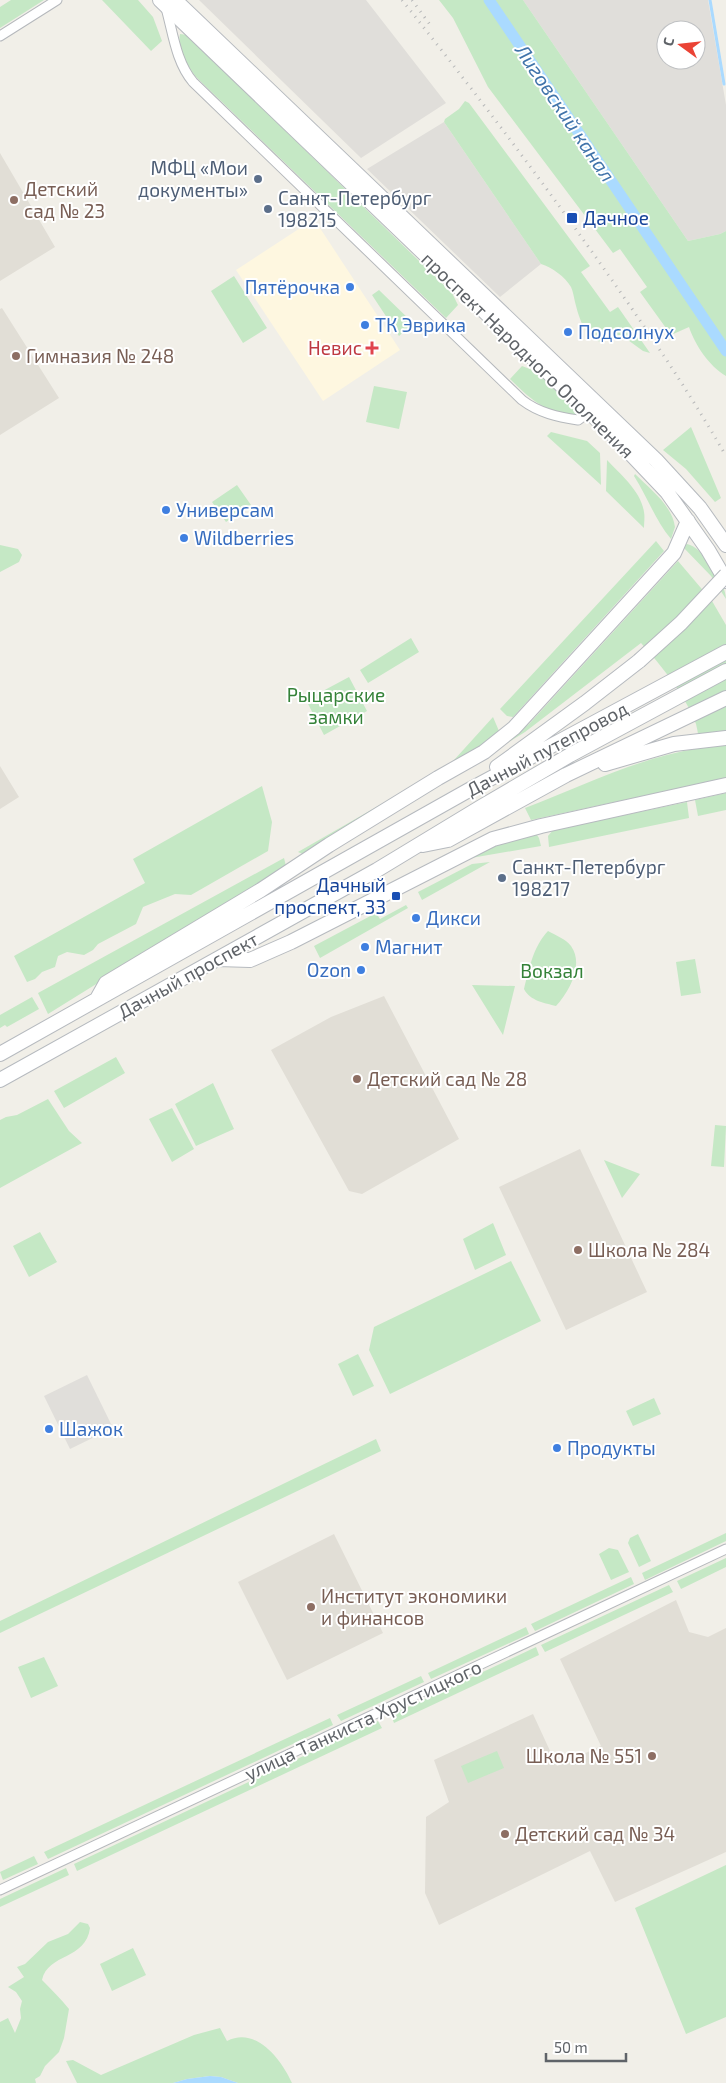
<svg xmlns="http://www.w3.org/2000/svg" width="726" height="2083" font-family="'Exo 2',sans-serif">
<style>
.commercial{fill:#fef7e0}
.industrial{fill:#e0deda;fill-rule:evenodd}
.education{fill:#e1ded6}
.green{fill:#c5e8c5}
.water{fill:#aadaff}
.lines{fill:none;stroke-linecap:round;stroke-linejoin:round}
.stream{stroke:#aadaff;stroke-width:3}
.canal{stroke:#aadaff;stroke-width:11}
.street-casing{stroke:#b5b8bc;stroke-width:11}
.secondary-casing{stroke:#b6babf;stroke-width:16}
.street{stroke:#fff;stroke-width:9}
.secondary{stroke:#fff;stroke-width:14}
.rail{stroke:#b6b7b8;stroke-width:3;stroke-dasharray:1 6;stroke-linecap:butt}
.secondary-bridge-casing{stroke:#b6babf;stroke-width:16;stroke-linecap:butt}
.secondary-bridge{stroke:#fff;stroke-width:14}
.service-dot{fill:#5c6f8a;stroke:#fff;stroke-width:2}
.education-dot{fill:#8d6e63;stroke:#fff;stroke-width:2}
.transit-dot{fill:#1a4fb4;stroke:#fff;stroke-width:2}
.shop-dot{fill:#3f7fe0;stroke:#fff;stroke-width:2}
.health-dot{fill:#e0444e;stroke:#fff;stroke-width:2}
.labels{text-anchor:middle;stroke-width:4;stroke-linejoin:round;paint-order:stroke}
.service-label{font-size:19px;fill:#4e5e75;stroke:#fff;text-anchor:start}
.education-label{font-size:19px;fill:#785e54;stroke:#fff;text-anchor:start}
.transit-label{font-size:19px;fill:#164399;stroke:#fff;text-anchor:start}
.shop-label{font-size:19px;fill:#366cbe;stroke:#fff;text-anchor:start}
.health-label{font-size:19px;fill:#be3a42;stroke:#fff;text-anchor:end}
.street-label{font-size:19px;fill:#5f6368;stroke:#fff}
.park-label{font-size:19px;fill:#348238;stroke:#fff}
.water-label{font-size:20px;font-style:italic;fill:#4174aa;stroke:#fff}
</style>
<rect width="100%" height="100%" fill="#f1efe8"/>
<!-- commercial -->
<path class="commercial" d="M314,219L400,350L323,401L236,270Z"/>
<!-- industrial -->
<path class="industrial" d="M199,0H366L446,103L361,158Z
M523,0H708L726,105V231L720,234L688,241ZM666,30H696V60H666Z
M444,122L541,264L500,297L367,169Z
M87,1375L113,1428L70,1449L44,1396Z"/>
<!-- education -->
<path class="education" d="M0,153L55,247L0,281Z
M2,308L59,398L0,435V309Z
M0,766L19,797L0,809Z
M384,996L459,1139L362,1194L349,1191L271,1050L331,1017Z
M580,1149L647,1292L566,1330L499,1187Z
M334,1534L383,1633L287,1680L238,1582Z
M676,1600L689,1632L708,1637L726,1628V1852L615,1902L590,1851L439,1925L425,1893L426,1817L449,1802L434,1760L533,1714L557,1766L601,1746L560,1659Z"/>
<!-- green -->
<path class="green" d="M11,0H44L0,28V7Z
M102,0H138L153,17L162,41L151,51Z
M439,0H523L688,241L720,234L726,231V376C709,366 695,345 689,327L671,335L640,292L647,287L620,249L613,253L488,87L453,18Z
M180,34L187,35L452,293L458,305L446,318L196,77C187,66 177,48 180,34Z
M465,101L469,103L590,266L581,272L610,312L618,307L650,353L643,351L621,335L611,336L604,342C586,342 579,318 575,302C574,298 573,291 571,287C565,277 552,267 541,264L444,122L445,119L459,109Z
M234,276L267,328L243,343L211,291Z
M379,290L413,323L399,336L372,295Z
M522,366L535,371L576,410V415C548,416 528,397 510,379Z
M374,386L407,392L399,429L366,422Z
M691,427L721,498L715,502L686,469L663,450Z
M551,432L587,441L600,453L601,485L547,436Z
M607,460C620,474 641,491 644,512C645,517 644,523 644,528L606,491Z
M635,474C650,489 672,505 675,527L671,539C655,520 647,496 634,476Z
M237,485L251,505L226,522L212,502Z
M656,541L664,551L513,717L507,716L500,709Z
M687,544C703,547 726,583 726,599L711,576L682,546Z
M0,545L18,549L22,555L19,562L0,572Z
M678,561L712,601L726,625V778L531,820L525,808C583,786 637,758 700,748C699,740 698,732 696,724C686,696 661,665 641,643L525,732L494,751L529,724Z
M411,638L419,652L368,683L360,670Z
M349,677L367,711L324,735L306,700Z
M493,717L499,731L482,747L445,770Z
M262,786L272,822L268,851L191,895L175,894L143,907L136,924L98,944L93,950L84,955L67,952L58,956L55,967L42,972L35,979L27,982L14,956L145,883L133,859Z
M726,793V810L698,816L695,800Z
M392,798L305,855L298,852Z
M687,802L689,818L549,847L548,836L553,830Z
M535,832L539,838L541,846L471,858L495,845Z
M284,858L286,866L48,1014L38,993Z
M490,862L422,900L418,892L472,864Z
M406,905L408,908L320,958L314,946L376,913L380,919Z
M548,931C555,935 566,939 571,946C584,964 570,991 556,1006C545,1003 530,1001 524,989C529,969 533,947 548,931Z
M695,959L701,993L681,996L676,962Z
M472,985L515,986L503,1035Z
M32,997L39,1009L7,1027L5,1025L0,1028V1015Z
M116,1057L125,1073L64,1108L54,1091Z
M213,1083L234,1129L196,1146L175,1104Z
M48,1099L69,1131L82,1143L0,1188V1120L6,1117L17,1115Z
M172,1108L194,1149L172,1162L149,1119Z
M715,1125L726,1126L724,1167L711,1166Z
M604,1160L640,1174L622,1198Z
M493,1223L506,1255L475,1270L463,1239Z
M40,1232L57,1262L29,1277L13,1246Z
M511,1261L541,1321L390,1394L369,1350L374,1327Z
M358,1354L374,1386L353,1396L338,1364Z
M654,1398L661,1414L633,1426L626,1411Z
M376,1439L381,1451L0,1633V1621Z
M726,1533V1541L645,1580L642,1573Z
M638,1534L651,1561L639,1567L628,1543L630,1538Z
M609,1548L618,1550L629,1572L611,1580L599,1554Z
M726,1558V1567L681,1589L677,1581Z
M631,1577L634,1584L535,1631L531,1624Z
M669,1585L673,1592L545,1652L541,1645Z
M526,1627L529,1634L431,1679L428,1673Z
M536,1647L539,1655L394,1723L391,1715Z
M44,1657L58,1686L31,1698L18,1667Z
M421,1676L424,1682L341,1721L337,1715Z
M330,1718L333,1725L48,1859L44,1852Z
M378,1721L382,1728L77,1871L74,1864Z
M497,1751L504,1768L468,1783L461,1766Z
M34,1856L38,1864L3,1880L0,1872Z
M726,1865V2017L686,2034L635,1908Z
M66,1868L69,1875L0,1907V1899Z
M80,1922L88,1924L90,1928C86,1960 48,1953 42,1980C51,1989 61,1999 69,2009L64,2038L59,2052L45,2066L40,2076L35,2079L36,2083H0V2022L8,2018L15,2033L21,2018L20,2009L22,2001L16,1992L8,1987L24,1977L17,1967L25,1964L48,1942L68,1934Z
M133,1948L146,1975L112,1991L100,1964Z
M220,2028L227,2041C256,2026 281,2059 292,2083H238L221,2077L210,2076L187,2079L173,2083H77L66,2061L73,2060L101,2075L194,2035Z"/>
<!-- water -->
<path class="water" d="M210,2076L221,2077L238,2083H173L187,2079Z"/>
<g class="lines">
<!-- stream -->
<path class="stream" d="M710,0L724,84"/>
<!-- canal -->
<path class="canal" d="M489,0L726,351"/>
<!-- street casing -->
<g class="street-casing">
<path id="street" d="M166,8C173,33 176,62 193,82L522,400C539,413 558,417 578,420L593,409
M0,36L57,0
M0,1890L726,1549"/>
</g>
<!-- secondary casing -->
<g class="secondary-casing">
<path id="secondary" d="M160,0L609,431L667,492L708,550L726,581
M175,0L656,460L700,508L726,545
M605,764L674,744L726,738
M497,767L585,703L639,661
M423,845L448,840L566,775L726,698
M218,959L250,960L291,942L493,839L541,826L726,785
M97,999L106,983L261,890L329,845L438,778L484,752L514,728L674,553L688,521
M0,1054L469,790L726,652
M0,1080L377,870L481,807L570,755L726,671"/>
</g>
<!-- street -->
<use href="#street" class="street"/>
<!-- secondary -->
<use href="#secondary" class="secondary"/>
<!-- rail -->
<path class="rail" d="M402,0C471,87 538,175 602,266C646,328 688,390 726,456
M412,0L431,26"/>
<!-- secondary-bridge casing -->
<g class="secondary-bridge-casing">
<path id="secondary-bridge" d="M639,661L681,623L726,575"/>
</g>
<!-- secondary-bridge -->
<use href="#secondary-bridge" class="secondary-bridge"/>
</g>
<!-- markers -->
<g class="service-dot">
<circle cx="258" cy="179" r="5"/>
<circle cx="268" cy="209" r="5"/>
<circle cx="502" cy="878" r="5"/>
</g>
<g class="education-dot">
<circle cx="14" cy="200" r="5"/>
<circle cx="16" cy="356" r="5"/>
<circle cx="357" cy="1079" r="5"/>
<circle cx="578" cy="1250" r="5"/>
<circle cx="311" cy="1607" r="5"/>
<circle cx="652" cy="1756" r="5"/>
<circle cx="505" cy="1834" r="5"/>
</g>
<g class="transit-dot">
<rect x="566" y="212" width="12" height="12" rx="2.5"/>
<rect x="391" y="891" width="10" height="10" rx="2.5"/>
</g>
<g class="shop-dot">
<circle cx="350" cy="287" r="5"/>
<circle cx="365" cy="325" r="5"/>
<circle cx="568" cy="332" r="5"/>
<circle cx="166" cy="510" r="5"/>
<circle cx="184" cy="538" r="5"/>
<circle cx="416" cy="918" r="5"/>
<circle cx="365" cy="947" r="5"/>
<circle cx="361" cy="970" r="5"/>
<circle cx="49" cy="1429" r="5"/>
<circle cx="557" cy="1448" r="5"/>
</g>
<path class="health-dot" d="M369.5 340.5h5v5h5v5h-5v5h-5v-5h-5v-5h5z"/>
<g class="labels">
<!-- service labels -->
<g class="service-label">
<text x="248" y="175" text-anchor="end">МФЦ «Мои<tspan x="248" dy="22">документы»</tspan></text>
<text x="278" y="205">Санкт-Петербург<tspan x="278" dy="22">198215</tspan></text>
<text x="512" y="874">Санкт-Петербург<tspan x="512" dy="22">198217</tspan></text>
</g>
<!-- education labels -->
<g class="education-label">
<text x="24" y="196">Детский<tspan x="24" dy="22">сад № 23</tspan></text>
<text x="26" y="363">Гимназия № 248</text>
<text x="367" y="1086">Детский сад № 28</text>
<text x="588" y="1257">Школа № 284</text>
<text x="321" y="1603">Институт экономики<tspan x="321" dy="22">и финансов</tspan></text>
<text x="642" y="1763" text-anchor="end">Школа № 551</text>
<text x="515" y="1841">Детский сад № 34</text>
</g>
<!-- transit labels -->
<g class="transit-label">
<text x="583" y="225">Дачное</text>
<text x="386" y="892" text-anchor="end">Дачный<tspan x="386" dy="22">проспект, 33</tspan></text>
</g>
<!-- shop labels -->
<g class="shop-label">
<text x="340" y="294" text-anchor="end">Пятёрочка</text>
<text x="375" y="332">ТК Эврика</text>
<text x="578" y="339">Подсолнух</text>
<text x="176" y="517">Универсам</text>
<text x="194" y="545">Wildberries</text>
<text x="426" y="925">Дикси</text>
<text x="375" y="954">Магнит</text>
<text x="351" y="977" text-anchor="end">Ozon</text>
<text x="59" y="1436">Шажок</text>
<text x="567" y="1455">Продукты</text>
</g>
<!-- health labels -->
<g class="health-label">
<text x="362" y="355">Невис</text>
</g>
<!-- street labels -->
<g class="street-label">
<text transform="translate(528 355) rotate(44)" y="7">проспект Народного Ополчения</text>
<text transform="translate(547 749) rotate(-28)" y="7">Дачный путепровод</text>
<text transform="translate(188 975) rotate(-29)" y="7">Дачный проспект</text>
<text transform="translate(363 1720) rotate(-25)" y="7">улица Танкиста Хрустицкого</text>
</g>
<!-- park labels -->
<g class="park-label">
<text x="336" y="702">Рыцарские<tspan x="336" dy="22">замки</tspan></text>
<text x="552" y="978">Вокзал</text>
</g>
<!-- water labels -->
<g class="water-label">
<text transform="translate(565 113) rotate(56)" y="7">Лиговский канал</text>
</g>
</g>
<!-- north arrow -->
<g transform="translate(681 45) rotate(285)"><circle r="24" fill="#ffffff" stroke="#bfc1c3"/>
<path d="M0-4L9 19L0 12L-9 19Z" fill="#ea4335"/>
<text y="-8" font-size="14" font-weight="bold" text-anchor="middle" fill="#5f6368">С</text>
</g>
<!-- scale -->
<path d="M546 2053v8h80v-8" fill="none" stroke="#5f6368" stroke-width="2.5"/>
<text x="554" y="2053" font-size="15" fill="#5f6368" stroke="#ffffff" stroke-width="4" paint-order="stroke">50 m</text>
</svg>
